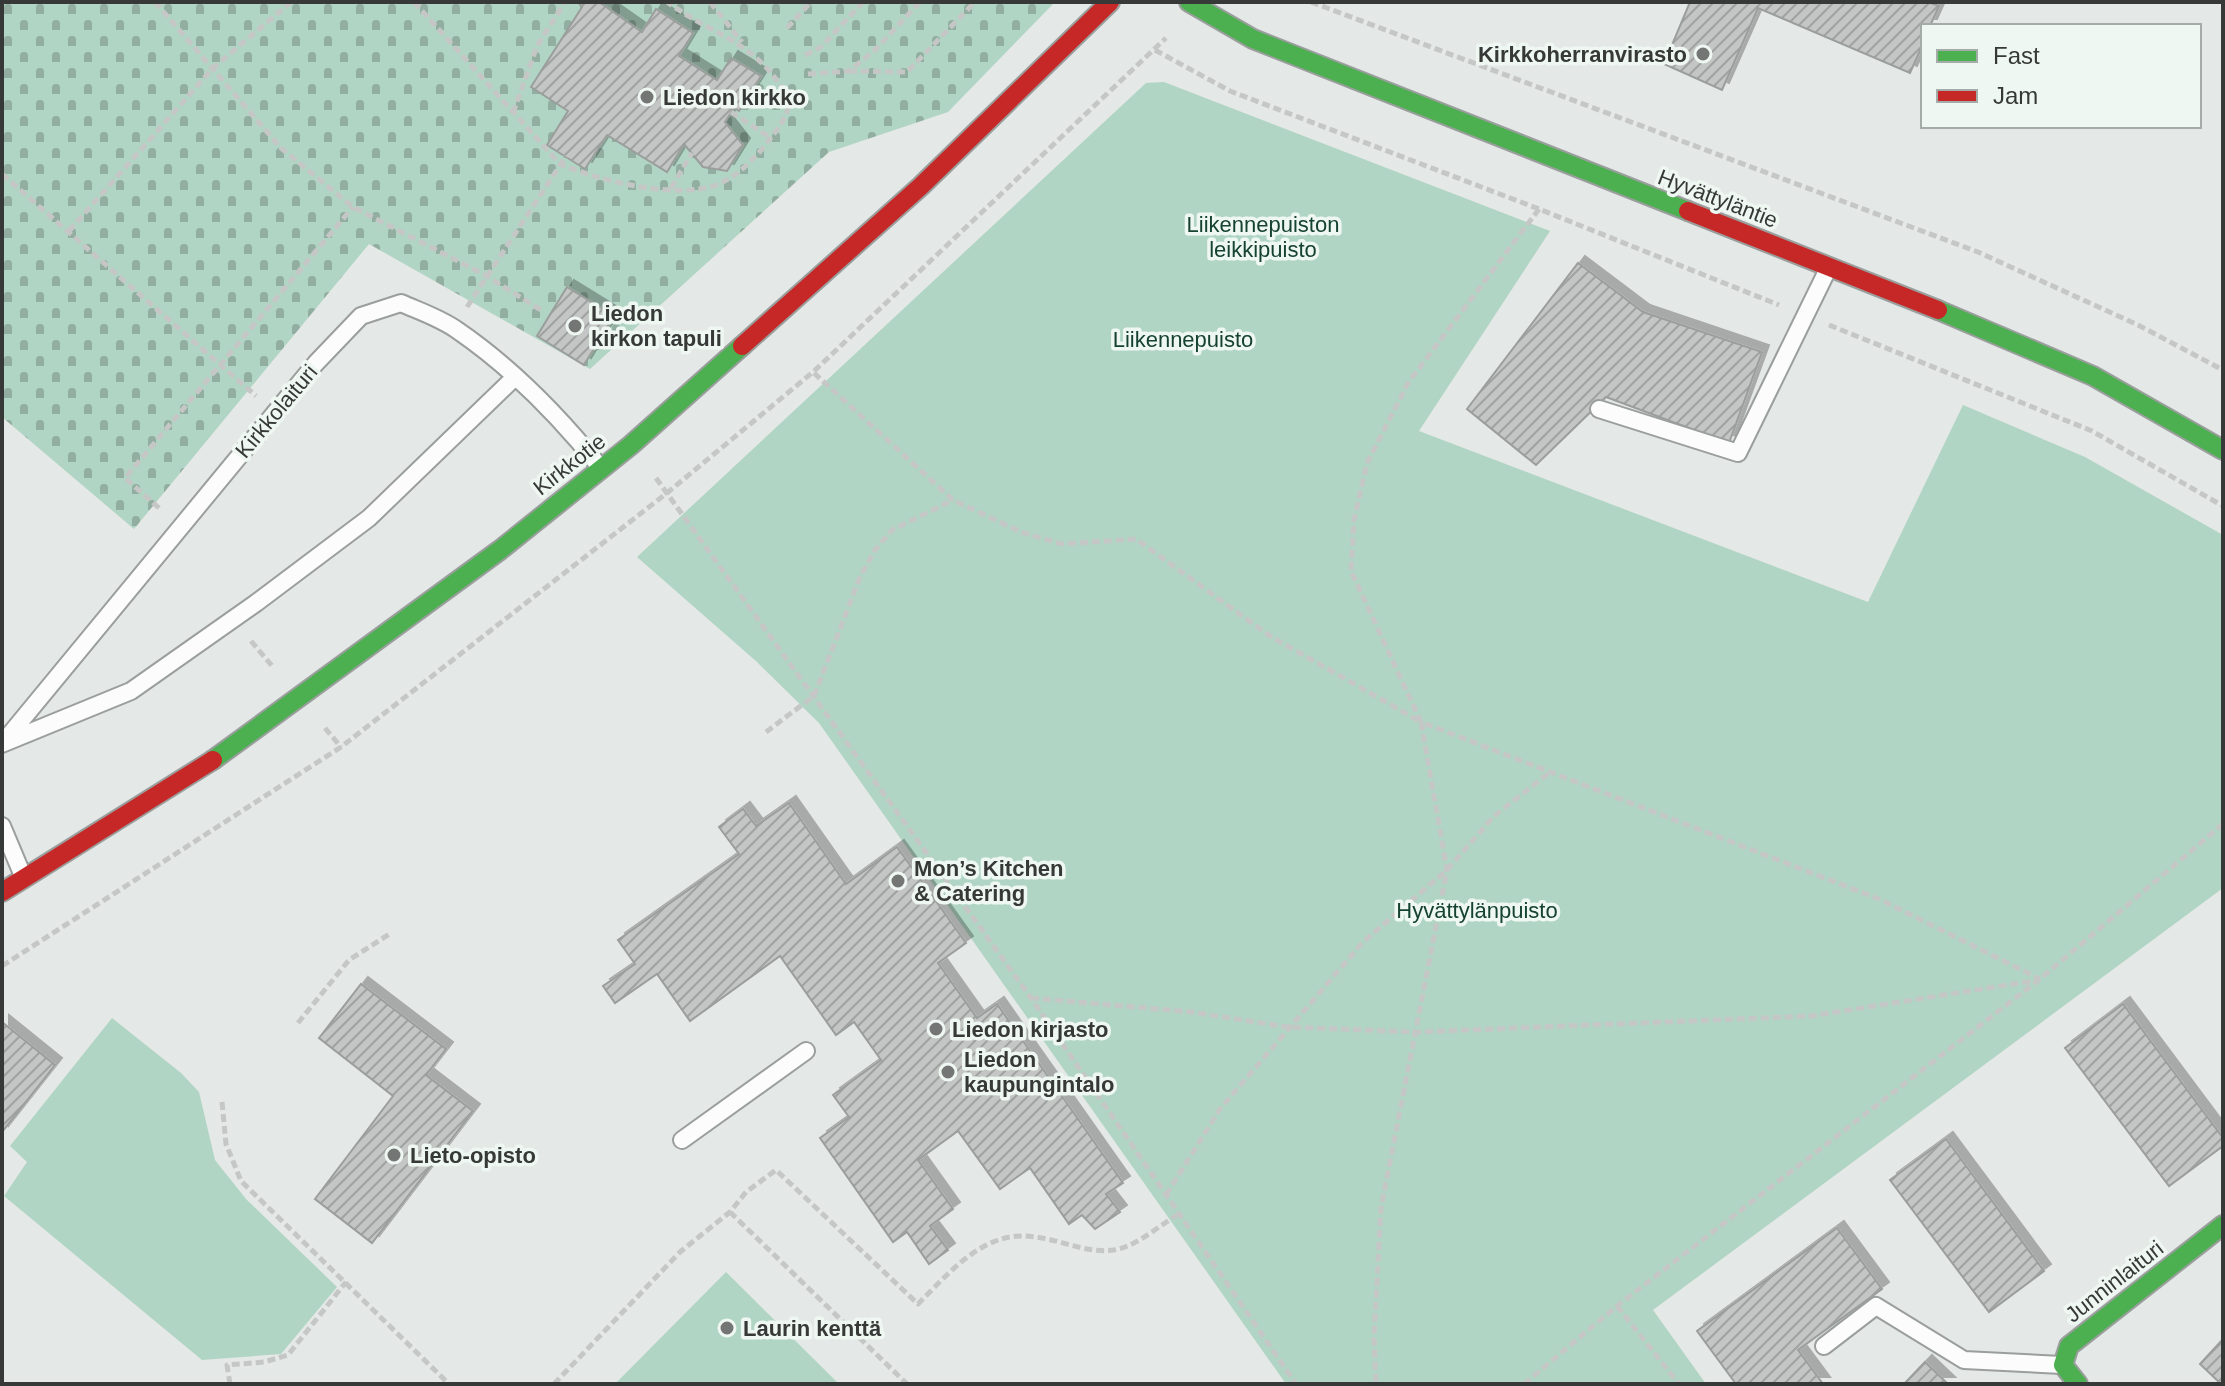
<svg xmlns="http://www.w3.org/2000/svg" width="2225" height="1386" font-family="Helvetica,sans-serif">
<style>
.cemetery{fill:url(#cemetery-stones)}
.park{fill:#b1d5c4}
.building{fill:url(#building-hatch);stroke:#9a9e9c;stroke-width:2;filter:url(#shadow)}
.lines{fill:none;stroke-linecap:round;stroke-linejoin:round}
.lane-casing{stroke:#9a9e9c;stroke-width:20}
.fast-casing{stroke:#9a9e9c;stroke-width:22}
.jam-casing{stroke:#9a9e9c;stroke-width:22}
.path{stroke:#c5c7c6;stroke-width:5;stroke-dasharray:8 4;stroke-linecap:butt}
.lane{stroke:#fbfcfb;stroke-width:16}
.fast{stroke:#4caf50;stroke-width:18}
.jam{stroke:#c62828;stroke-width:18}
.poi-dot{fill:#737674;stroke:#eff7f3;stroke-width:3}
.labels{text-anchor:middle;stroke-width:7;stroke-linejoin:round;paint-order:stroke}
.poi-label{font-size:22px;font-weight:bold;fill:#363937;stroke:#eff7f3;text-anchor:start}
.street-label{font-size:22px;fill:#363937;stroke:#eff7f3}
.park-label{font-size:22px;fill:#164331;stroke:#eff7f3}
</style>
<defs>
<pattern id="cemetery-stones" width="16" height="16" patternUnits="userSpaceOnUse" patternTransform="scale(2)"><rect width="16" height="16" fill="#b1d5c4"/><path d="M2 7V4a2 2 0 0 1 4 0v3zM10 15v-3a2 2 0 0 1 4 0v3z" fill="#91aea0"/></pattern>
<pattern id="building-hatch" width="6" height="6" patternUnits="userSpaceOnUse" patternTransform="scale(2)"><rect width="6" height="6" fill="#c3c6c4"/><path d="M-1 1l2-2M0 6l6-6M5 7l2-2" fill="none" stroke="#9fa2a0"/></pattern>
<filter id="shadow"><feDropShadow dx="7" dy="-7" stdDeviation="0" flood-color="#0004"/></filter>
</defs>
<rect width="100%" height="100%" fill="#e4e8e6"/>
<!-- cemetery -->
<path class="cemetery" d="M2,2H1055L948,112L829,152L590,369L369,244L134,529L2,417Z"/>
<!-- park -->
<path class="park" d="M1164,82L1550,231L1419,431L1868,602L1963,405L2085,457L2223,535V888L1653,1310L1706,1384H1286L819,723L757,662L637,557L1146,83Z
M112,1018L181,1073L199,1092L215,1160L246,1199L337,1287L281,1354L202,1360L4,1196L27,1162L10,1146Z
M726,1272L839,1384H615Z"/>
<!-- building -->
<path class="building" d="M578,2H599L642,32L656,9L693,33L679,56L717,80L731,58L761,76L739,111L734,108L725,122L743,145L727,171L703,167L684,144L667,172L607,135L585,169L547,145L568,111L531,87L582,7Z
M1690,2H1928L1939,6L1930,26H1923V44L1910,73L1758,8L1722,90L1664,64Z
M1578,263L1643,312L1762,352L1729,443L1606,397L1536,465L1467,409Z
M567,287L614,316L584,365L537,336Z
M789,803L846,884L897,847L966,943L938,963L977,1018L997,1004L1123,1183L1106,1194L1120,1212L1095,1229L1082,1215L1069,1224L1030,1168L1000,1189L958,1131L918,1160L953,1209L930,1226L948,1250L929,1264L907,1232L893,1242L820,1138L849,1117L833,1095L881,1060L854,1022L836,1035L780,956L690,1021L657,974L615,1003L603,986L635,964L618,940L739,854L719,827L743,809L756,826Z
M361,984L446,1049L426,1075L473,1111L372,1243L315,1199L393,1096L319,1038Z
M2123,1004L2223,1138V1146L2169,1186L2065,1048Z
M2,1022L55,1065L2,1132Z
M1946,1139L2044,1271L1989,1312L1890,1180Z
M1837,1228L1882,1289L1798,1350L1823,1384H1736L1697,1331Z
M2223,1339V1384H2221L2200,1364Z
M1925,1362L1948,1384H1904Z"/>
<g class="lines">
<!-- lane casing -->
<g class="lane-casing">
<path id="lane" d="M1599,409L1738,453L1828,269
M4,743L131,691L256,603L369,518L515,377
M2,744L316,363L361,316L401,303C419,311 440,318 457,330C511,367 559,416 600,467
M2,826L23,876
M682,1140L806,1051
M1824,1346L1876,1306L1964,1360L2062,1365"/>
</g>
<!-- fast casing -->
<g class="fast-casing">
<path id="fast" d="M1189,2L1253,39L1688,211
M1938,310L2093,376L2223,450
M213,760L500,550L631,445L742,346
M2078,1384L2063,1365L2069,1346L2223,1225"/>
</g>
<!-- jam casing -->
<g class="jam-casing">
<path id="jam" d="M1688,211L1938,310
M742,346L921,186L1110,2
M2,892L213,760"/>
</g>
<!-- path -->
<path class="path" d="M155,2L281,148L353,207L485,275L544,312
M414,2L560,164C598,180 675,200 716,185C736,177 749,164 763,148C775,132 786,121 790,101C757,41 719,39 667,2
M710,2L742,42
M1311,2L1978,252L2138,325L2223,370
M787,28L811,2
M1155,50L1230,91L1539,209L1779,305
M805,55L821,47L863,2
M849,71L907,72L975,2
M808,74L849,71L875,50L920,2
M731,112L771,138
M513,113L537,46L565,2
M2,174L256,396
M671,188L692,153
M1539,209L1408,383L1367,463L1354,520L1351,571L1421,722L1879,899L2040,979
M69,231L213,68L291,2
M467,307L566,156
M1829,325L2092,431L2223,506
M814,373L953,500L1021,532L1062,544L1136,539L1270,636L1421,722L1447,870L1381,1208L1374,1338L1376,1384
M656,478L1031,998L1296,1384
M159,508L125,478L353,207
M251,641L273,667
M325,728L341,747
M766,732L814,696L860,577L875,550L892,530L953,500
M2,966L341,747L667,493L813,372L1166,38
M1031,998L1192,1012L1287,1027L1417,1032L1811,1016L2039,980
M298,1023L349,960L391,933
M222,1102L226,1144L241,1181L449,1384
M1166,1195L1220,1109L1363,942L1447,870L1494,816L1549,773
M730,1212L907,1384
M1617,1306L1679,1384
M230,1384L227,1365L264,1362L288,1355L346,1282
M554,1384L680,1252L730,1212L746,1192L776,1170L918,1304C940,1282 964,1254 993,1242C1042,1221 1083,1263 1125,1247C1143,1240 1161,1225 1177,1215
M1524,1384L1617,1306L2040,979L2223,824"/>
<!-- lane -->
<use href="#lane" class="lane"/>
<!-- fast -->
<use href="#fast" class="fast"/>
<!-- jam -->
<use href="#jam" class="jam"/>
</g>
<!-- markers -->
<g class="poi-dot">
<circle cx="1703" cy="54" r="8"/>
<circle cx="647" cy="97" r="8"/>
<circle cx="575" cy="326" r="8"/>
<circle cx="898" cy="881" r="8"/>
<circle cx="936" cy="1029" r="8"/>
<circle cx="948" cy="1072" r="8"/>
<circle cx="394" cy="1155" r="8"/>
<circle cx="727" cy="1328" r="8"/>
</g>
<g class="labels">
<!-- poi labels -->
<g class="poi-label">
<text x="1687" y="62" text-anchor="end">Kirkkoherranvirasto</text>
<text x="663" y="105">Liedon kirkko</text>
<text x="591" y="321">Liedon<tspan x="591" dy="25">kirkon tapuli</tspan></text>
<text x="914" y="876">Mon’s Kitchen<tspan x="914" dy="25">&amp; Catering</tspan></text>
<text x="952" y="1037">Liedon kirjasto</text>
<text x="964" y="1067">Liedon<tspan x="964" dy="25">kaupungintalo</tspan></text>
<text x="410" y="1163">Lieto-opisto</text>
<text x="743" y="1336">Laurin kenttä</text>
</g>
<!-- street labels -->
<g class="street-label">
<text transform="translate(1718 198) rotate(21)" y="8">Hyvättyläntie</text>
<text transform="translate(276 411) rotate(-50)" y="8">Kirkkolaituri</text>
<text transform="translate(569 464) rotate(-38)" y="8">Kirkkotie</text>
<text transform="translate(2114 1281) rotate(-38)" y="8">Junninlaituri</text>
</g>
<!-- park labels -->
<g class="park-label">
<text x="1263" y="232">Liikennepuiston<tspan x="1263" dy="25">leikkipuisto</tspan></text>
<text x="1183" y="347">Liikennepuisto</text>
<text x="1477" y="918">Hyvättylänpuisto</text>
</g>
</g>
<!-- border -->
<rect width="2225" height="1386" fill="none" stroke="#363937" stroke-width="8"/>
<!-- legend -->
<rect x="1921" y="24" width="280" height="104" fill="#eff7f3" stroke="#a5aba8" stroke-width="2"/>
<rect x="1937" y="50" width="40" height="12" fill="#4caf50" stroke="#a5aba8" stroke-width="2"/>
<text x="1993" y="64" font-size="24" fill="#363937">Fast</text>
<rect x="1937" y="90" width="40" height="12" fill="#c62828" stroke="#a5aba8" stroke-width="2"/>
<text x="1993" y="104" font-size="24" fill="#363937">Jam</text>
</svg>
